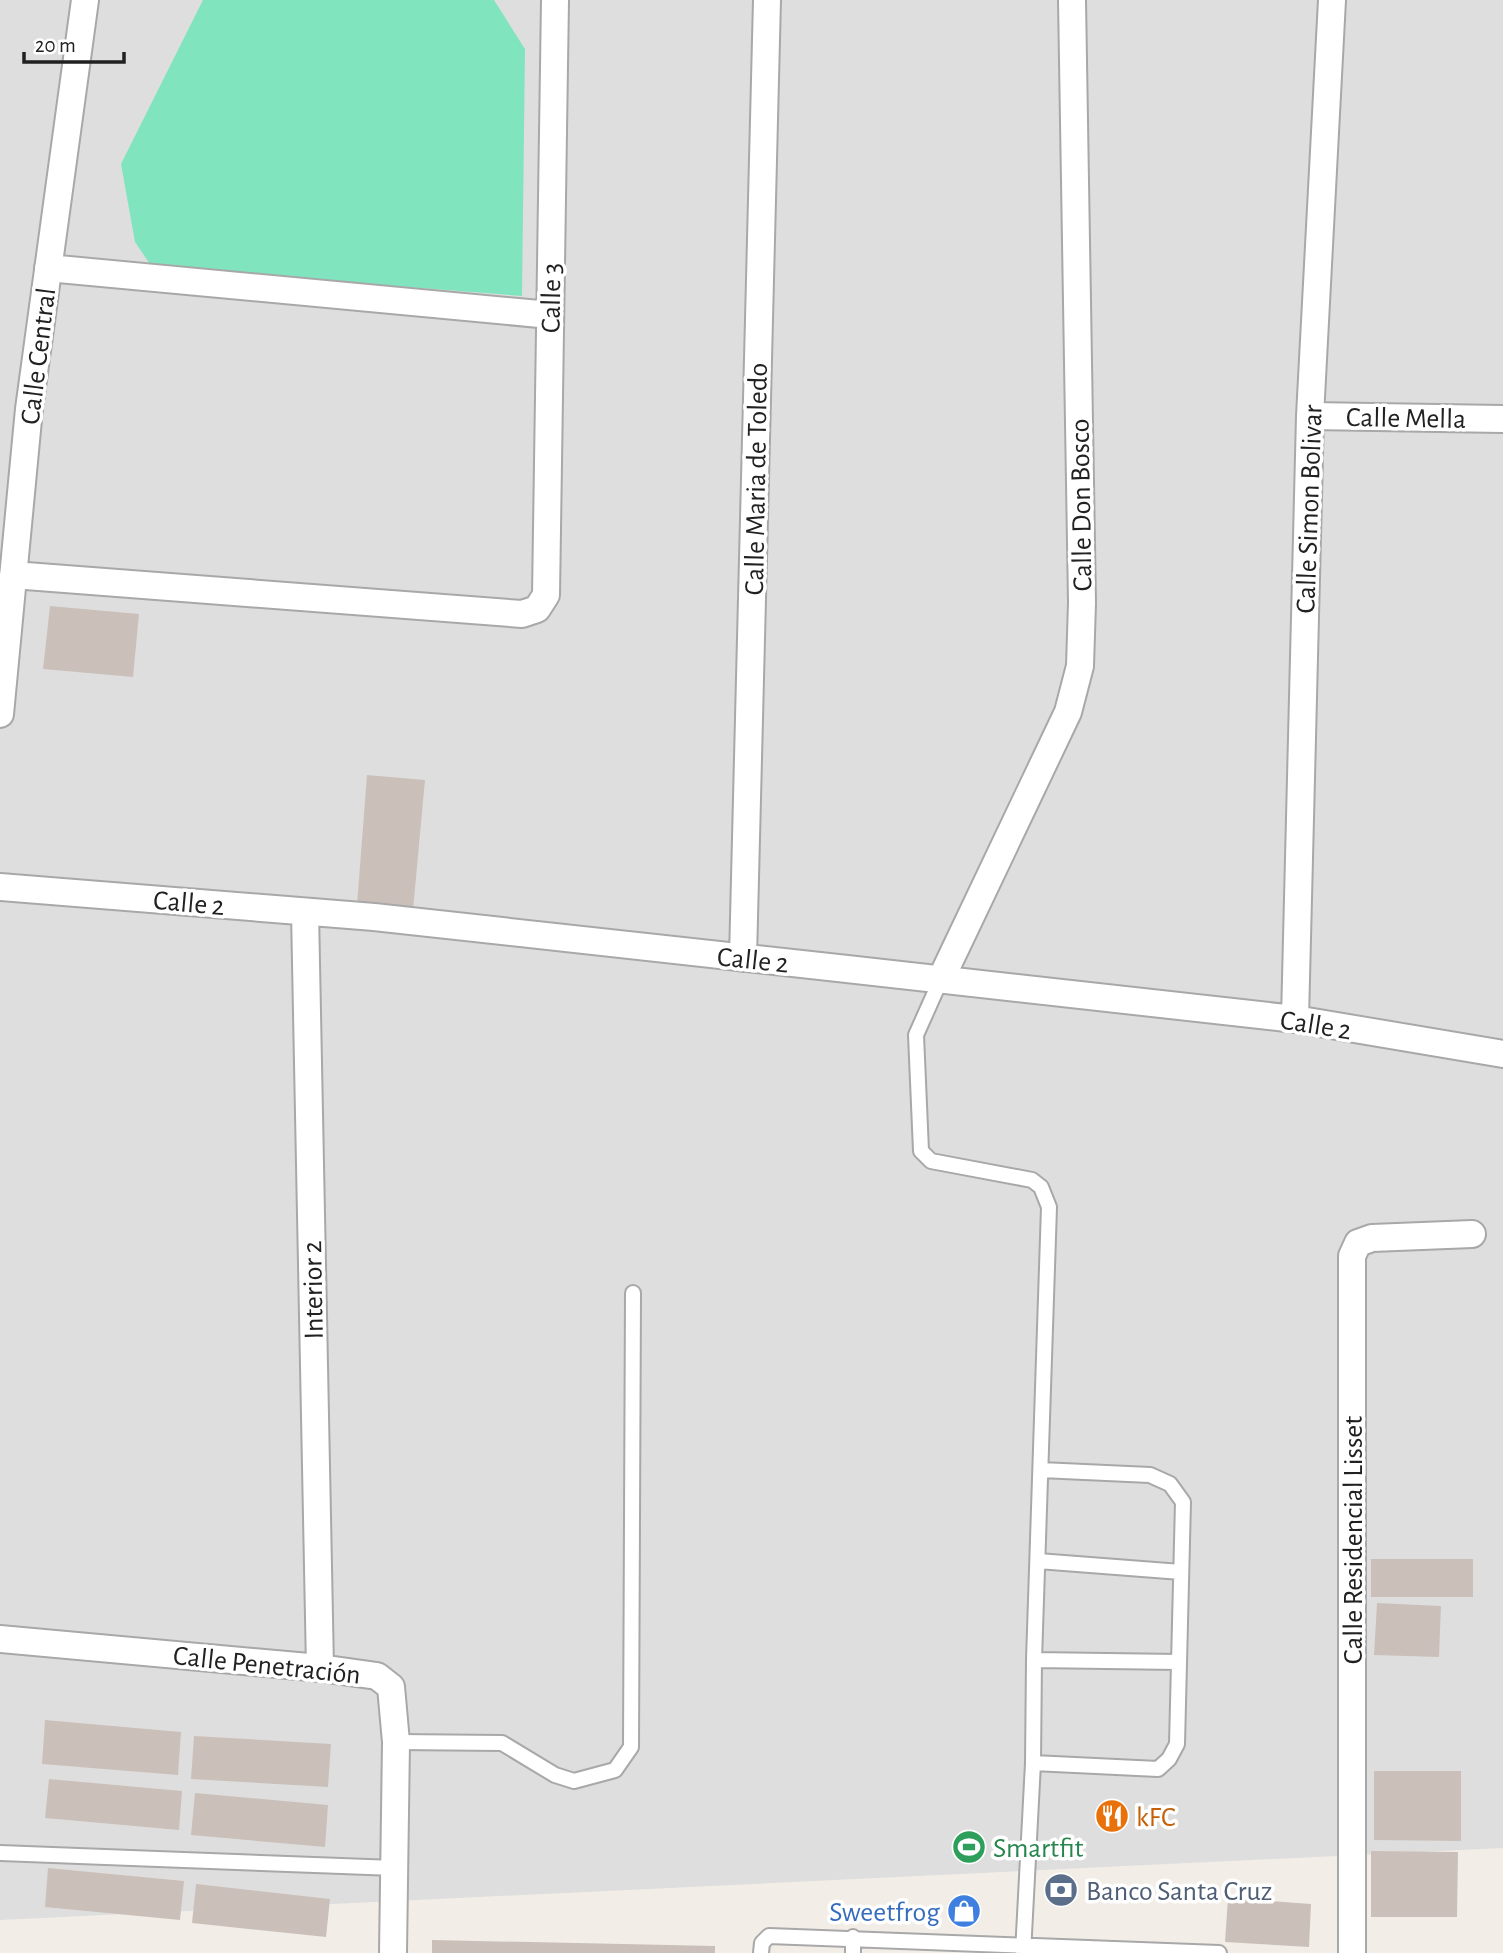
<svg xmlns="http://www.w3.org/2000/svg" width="1503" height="1953" font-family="'Alegreya Sans',sans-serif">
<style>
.residential{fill:#dfdede}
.pitch{fill:#80e5be}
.building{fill:#cac0b9}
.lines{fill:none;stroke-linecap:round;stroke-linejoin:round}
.service-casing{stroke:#a8a8a8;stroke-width:18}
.minor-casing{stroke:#a8a8a8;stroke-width:30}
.service{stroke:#fff;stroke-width:14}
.minor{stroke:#fff;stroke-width:26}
.labels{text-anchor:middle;stroke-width:7;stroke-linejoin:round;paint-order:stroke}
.street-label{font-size:28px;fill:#212121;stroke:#fff}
.food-label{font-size:28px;fill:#c56008;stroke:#fff;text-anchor:start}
.leisure-label{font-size:28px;fill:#27864d;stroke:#fff;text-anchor:start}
.service-label{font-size:28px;fill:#4e5e75;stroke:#fff;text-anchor:start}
.shop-label{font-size:28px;fill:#366cbe;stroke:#fff;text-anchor:end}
</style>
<rect width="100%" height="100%" fill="#f2eee7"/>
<!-- residential -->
<path class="residential" d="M0,0H1503V1848L0,1920Z"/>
<!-- pitch -->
<path class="pitch" d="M203,0H494L525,49L522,296L152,267L135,242L121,164Z"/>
<!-- building -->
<path class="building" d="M50,606L139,614L133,677L43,669Z
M367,775L425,780L413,910L357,905Z
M1371,1559H1473V1597H1371Z
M1377,1603L1441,1606L1439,1657L1374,1655Z
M45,1720L181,1732L178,1775L42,1764Z
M194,1736L331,1744L328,1787L191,1779Z
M1374,1771H1461V1841L1374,1840Z
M49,1779L182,1791L179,1830L45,1818Z
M195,1793L328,1805L325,1847L191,1835Z
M1371,1851L1458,1852L1457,1917H1371Z
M48,1868L184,1881L180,1920L45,1907Z
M196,1884L330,1899L326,1937L192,1923Z
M1228,1898L1311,1904L1309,1947L1225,1942Z
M432,1940L715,1946V1953H432Z"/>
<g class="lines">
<!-- service casing -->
<g class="service-casing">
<path id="service" d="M941,979L916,1035L921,1151L931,1161L1032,1180L1041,1187L1049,1207L1034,1660L1033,1763L1023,1953
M1038,1561L1181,1572
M1034,1660L1179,1662
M396,1742L502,1743L555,1775L574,1781L615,1770L631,1747L633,1293
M1033,1763L1158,1769L1169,1759L1177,1744L1183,1502L1170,1484L1150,1475L1041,1470
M0,1853L395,1868
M761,1953L762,1943L769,1936L1219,1953
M853,1953V1937"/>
</g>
<!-- minor casing -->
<g class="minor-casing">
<path id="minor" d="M48,268L550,315
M1310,416L1503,419
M13,575L522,614L537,609L546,595L555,0
M0,714L29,409L85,0
M0,887L374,917L847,969L1295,1019L1503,1054
M305,912L320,1668
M743,958L767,0
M941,979L1068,712L1080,666L1082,603L1072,0
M1295,1019L1310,416L1332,0
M0,1639L320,1668L377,1676L391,1687L396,1742L393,1953
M1352,1953V1256L1358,1243L1372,1238L1472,1234"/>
</g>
<!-- service -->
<use href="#service" class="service"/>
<!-- minor -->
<use href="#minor" class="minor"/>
</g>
<!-- icons -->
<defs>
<g id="restaurant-disc" transform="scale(1.75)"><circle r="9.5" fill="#e8710a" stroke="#fff"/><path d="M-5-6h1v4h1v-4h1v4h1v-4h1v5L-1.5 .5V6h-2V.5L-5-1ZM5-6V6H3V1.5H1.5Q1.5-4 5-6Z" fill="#fff"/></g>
<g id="stadium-disc" transform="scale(1.75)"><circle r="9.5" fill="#2e9e5b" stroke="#fff"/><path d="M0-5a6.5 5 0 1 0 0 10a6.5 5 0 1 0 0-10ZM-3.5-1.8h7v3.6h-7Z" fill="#fff"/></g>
<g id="bank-disc" transform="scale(1.75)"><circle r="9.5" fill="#5c6f8a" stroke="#fff"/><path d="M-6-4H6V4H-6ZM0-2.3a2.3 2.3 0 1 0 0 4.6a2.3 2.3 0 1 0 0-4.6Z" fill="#fff"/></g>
<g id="shop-disc" transform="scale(1.75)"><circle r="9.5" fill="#3f7fe0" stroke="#fff"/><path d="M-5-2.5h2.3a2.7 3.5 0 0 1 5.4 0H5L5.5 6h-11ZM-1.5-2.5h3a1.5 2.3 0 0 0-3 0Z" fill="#fff"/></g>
</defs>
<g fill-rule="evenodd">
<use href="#restaurant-disc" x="1112" y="1816"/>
<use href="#stadium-disc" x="969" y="1847"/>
<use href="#bank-disc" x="1061" y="1890"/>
<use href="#shop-disc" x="964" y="1911"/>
</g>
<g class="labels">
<!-- street labels -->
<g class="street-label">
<text transform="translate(550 298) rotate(-89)" y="10">Calle 3</text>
<text transform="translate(37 356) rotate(-83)" y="10">Calle Central</text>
<text transform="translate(1406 417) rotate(1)" y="10">Calle Mella</text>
<text transform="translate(755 479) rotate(-89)" y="10">Calle Maria de Toledo</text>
<text transform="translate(1080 505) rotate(-91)" y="10">Calle Don Bosco</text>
<text transform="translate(1308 509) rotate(-88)" y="10">Calle Simon Bolivar</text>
<text transform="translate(189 902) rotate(5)" y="10">Calle 2</text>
<text transform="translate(753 959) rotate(6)" y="10">Calle 2</text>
<text transform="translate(1316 1024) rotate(9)" y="10">Calle 2</text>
<text transform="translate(312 1290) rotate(-91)" y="10">Interior 2</text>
<text transform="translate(1352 1540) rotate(-90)" y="10">Calle Residencial Lisset</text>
<text transform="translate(267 1664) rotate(6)" y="10">Calle Penetración</text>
</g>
<!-- food labels -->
<g class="food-label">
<text x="1136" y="1826">kFC</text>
</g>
<!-- leisure labels -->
<g class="leisure-label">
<text x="993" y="1857">Smartfit</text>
</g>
<!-- service labels -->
<g class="service-label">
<text x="1086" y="1900">Banco Santa Cruz</text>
</g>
<!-- shop labels -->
<g class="shop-label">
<text x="940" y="1921">Sweetfrog</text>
</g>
</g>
<!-- scale -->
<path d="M24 52v10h100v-10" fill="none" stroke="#212121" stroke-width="3.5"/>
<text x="35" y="52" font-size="21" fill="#212121" stroke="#ffffff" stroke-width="5" paint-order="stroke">20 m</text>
</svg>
